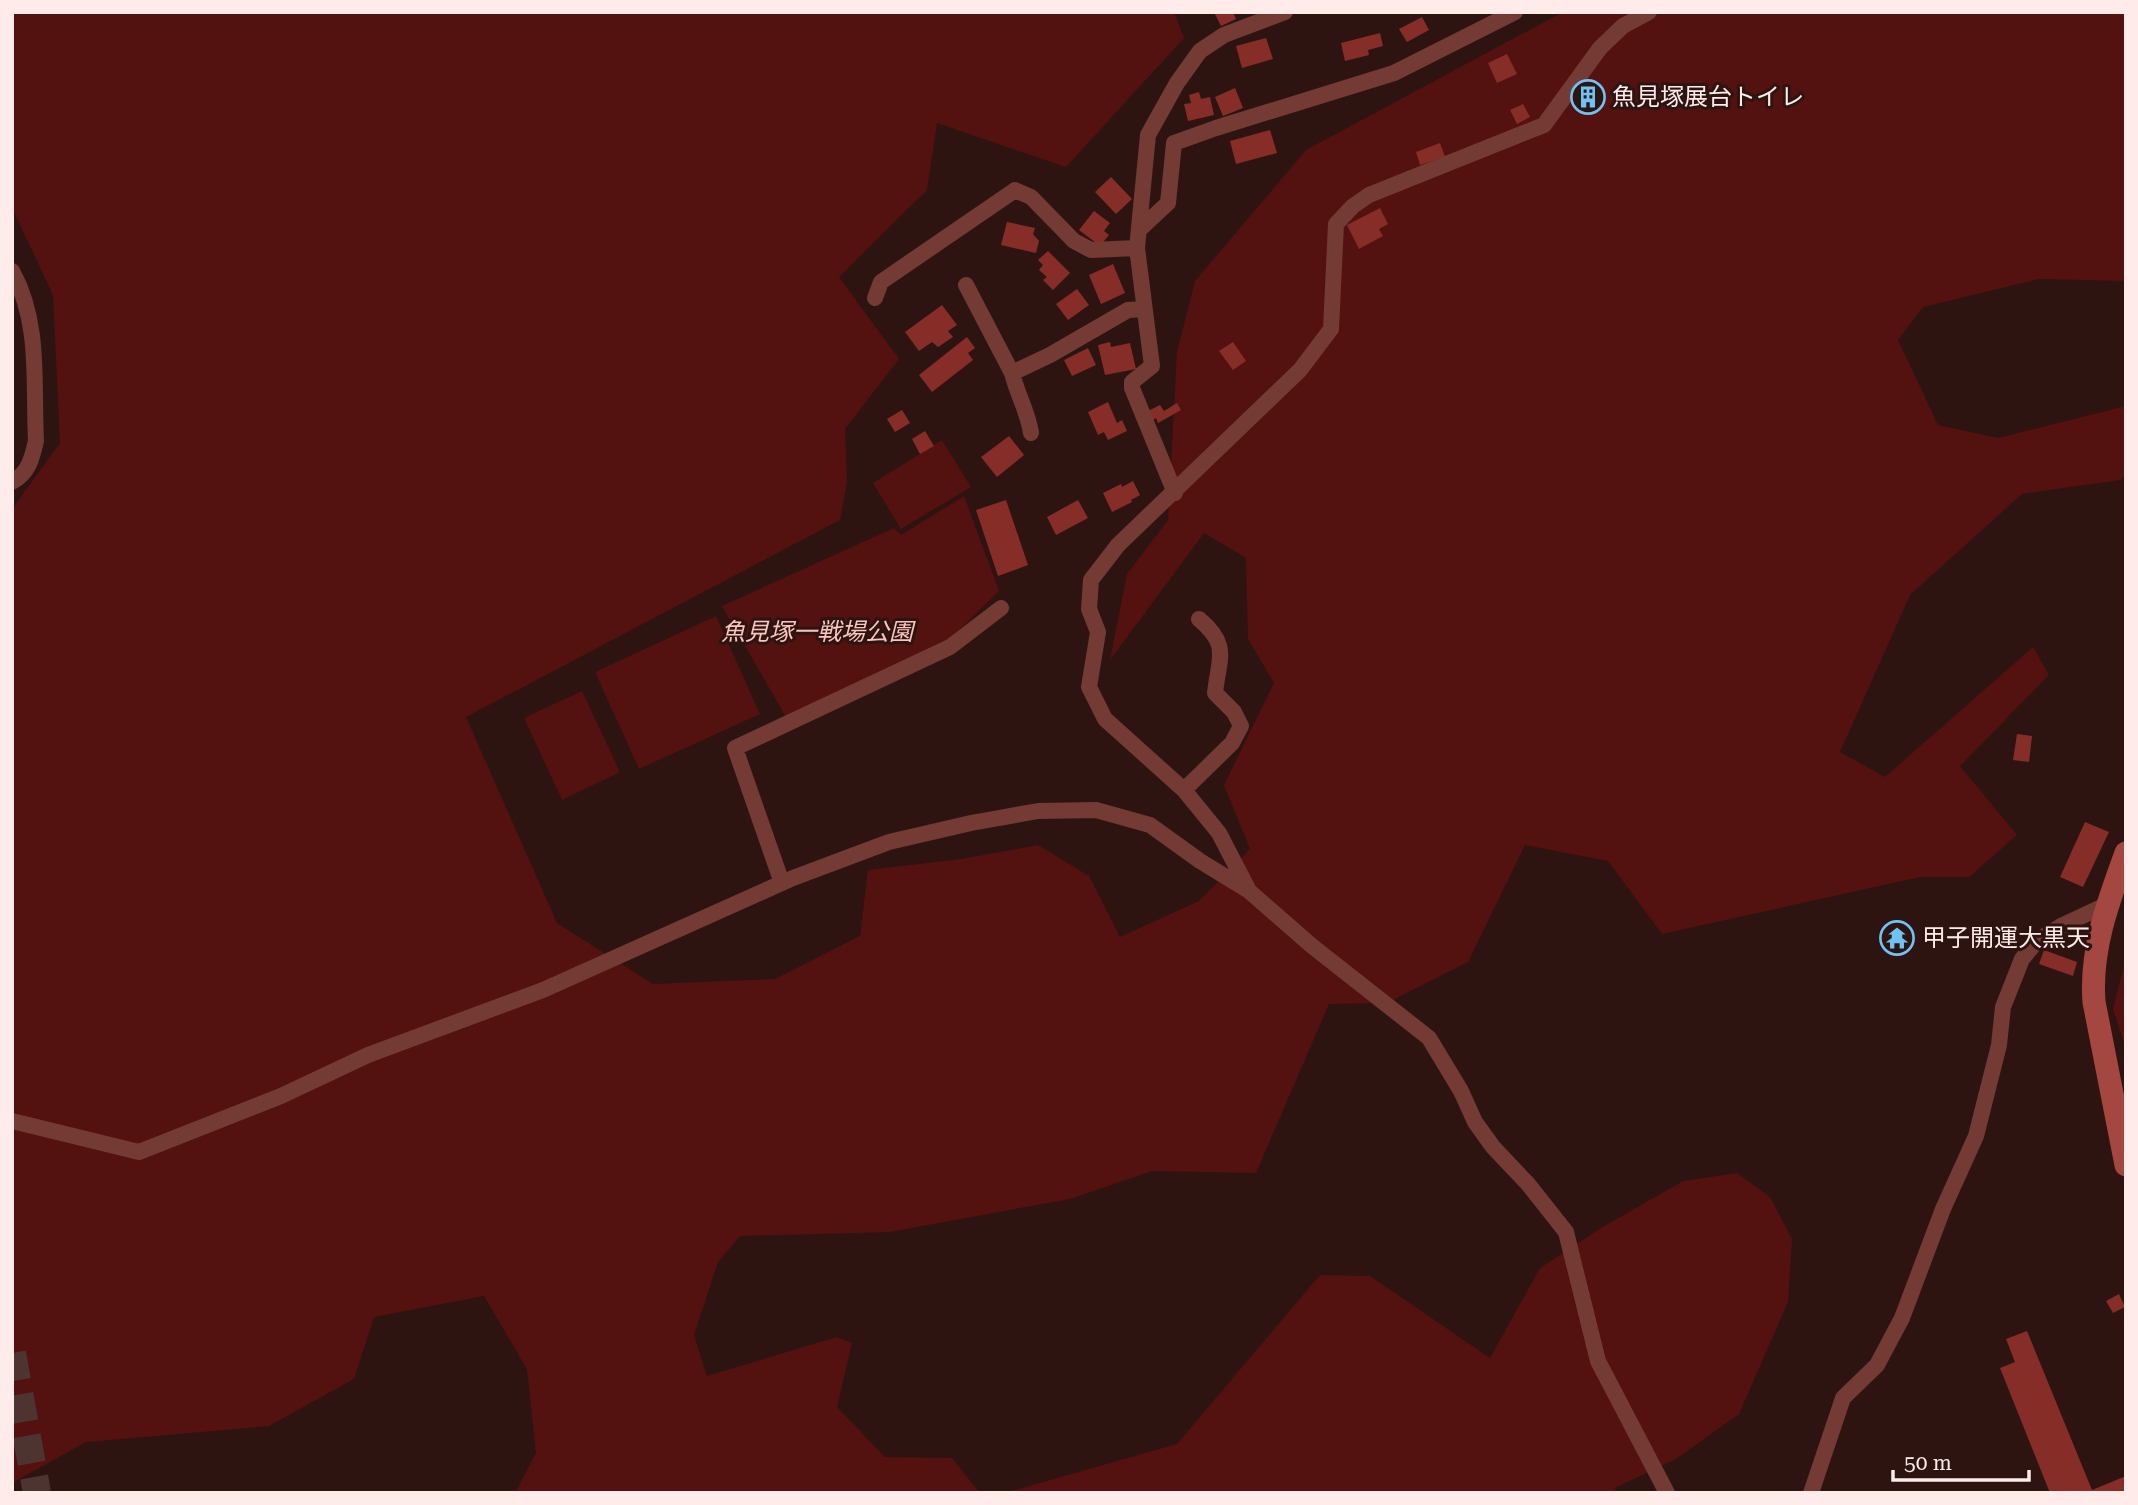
<svg xmlns="http://www.w3.org/2000/svg" width="2138" height="1505" font-family="'Roboto Serif','Noto Sans JP',serif">
<style>
.green{fill:#53110f}
.building{fill:#862d27}
.lines{fill:none;stroke-linecap:round;stroke-linejoin:round}
.highway-tunnel{stroke:#4d3431;stroke-width:28;stroke-dasharray:28 14;stroke-linecap:butt}
.street{stroke:#743a34;stroke-width:16}
.secondary{stroke:#a44740;stroke-width:23}
.labels{text-anchor:middle;stroke-width:6;stroke-linejoin:round;paint-order:stroke}
.poi-label{font-size:24px;fill:#ffebe9;stroke:#2e1411;text-anchor:start}
.park-label{font-size:24px;font-style:italic;fill:#fac5be;stroke:#2e1411}
</style>
<rect width="100%" height="100%" fill="#2e1411"/>
<!-- green -->
<path class="green" d="M12,12H1174L1184,38L1066,167L937,123L927,190L839,277L899,359L845,429L847,482L840,520L466,717L557,923L653,984L775,979L860,936L868,870L961,859L1038,845L1089,876L1120,937L1199,901L1250,849L1224,785L1274,683L1248,639L1246,558L1204,533L1110,660L1127,574L1168,520L1177,352L1195,281L1306,150L1563,12H2126V281L2039,279L1923,307L1898,340L1938,425L1998,438L2126,406V475L2120,480L2022,494L1910,595L1840,752L1885,777L2033,647L2049,675L1960,766L2017,835L1969,877H1920L1662,934L1608,861L1525,845L1468,962L1387,1003L1329,1004L1256,1173L1152,1171L1070,1199L889,1232L740,1236L718,1262L694,1335L707,1376L837,1337L852,1343L837,1407L885,1457L952,1458L980,1493H515L536,1453L527,1369L484,1296L374,1317L354,1379L269,1426L86,1442L12,1483V509L60,443L53,295L12,208Z
M942,440L971,487L901,529L873,483Z
M964,496L999,591L948,641L786,717L722,606L894,528L901,535Z
M716,616L760,714L639,769L595,672Z
M582,691L620,772L562,800L524,718Z
M2126,958V1049L2113,1009Z
M1737,1173L1770,1197L1792,1239L1788,1302L1739,1414L1676,1459L1615,1488L1617,1493H1005L1177,1444L1320,1275L1370,1276L1490,1358L1540,1268L1601,1228L1683,1181Z"/>
<!-- building -->
<path class="building" d="M1214,12H1233L1236,19L1221,26Z
M1422,17L1429,30L1407,42L1399,29Z
M1380,33L1383,46L1368,50L1369,55L1345,61L1341,43Z
M1266,38L1273,59L1242,68L1236,46Z
M1507,54L1517,74L1497,83L1488,63Z
M1585,84L1601,93L1591,111L1575,101Z
M1235,88L1243,108L1223,116L1215,97Z
M1199,92L1201,99L1210,97L1214,115L1188,121L1184,104L1191,103L1189,95Z
M1523,104L1530,117L1517,124L1510,110Z
M1270,130L1277,153L1236,164L1230,141Z
M1440,143L1445,157L1420,165L1416,152Z
M1111,177L1132,199L1116,214L1095,192Z
M1380,208L1388,224L1379,229L1383,236L1359,249L1347,225Z
M1094,211L1110,223L1104,231L1109,235L1100,246L1079,230Z
M1007,222L1035,228L1033,234L1039,241L1036,253L1001,245Z
M1048,251L1070,273L1053,290L1043,280L1047,277L1039,270L1043,265L1038,260Z
M1113,264L1125,293L1101,304L1089,275Z
M1077,289L1089,305L1068,320L1056,304Z
M942,305L957,325L948,331L953,337L938,347L932,342L919,351L905,332Z
M967,337L975,348L968,353L973,360L932,392L919,375Z
M1110,342L1111,347L1130,343L1136,369L1105,375L1098,345Z
M1233,342L1246,361L1233,370L1219,351Z
M1088,348L1096,365L1072,376L1064,360Z
M1108,402L1117,423L1122,420L1127,431L1108,440L1104,432L1098,435L1088,412Z
M1177,403L1181,410L1158,423L1156,418L1152,421L1146,412L1160,405L1164,411Z
M902,410L910,423L895,432L887,419Z
M925,431L934,446L920,454L912,439Z
M1009,436L1024,455L997,477L981,457Z
M1133,481L1140,495L1131,500L1132,502L1112,512L1103,493L1121,484L1122,487Z
M1006,500L1028,565L998,576L976,510Z
M1078,500L1088,518L1056,535L1047,517Z
M2017,734L2032,736L2029,762L2013,760Z
M2085,822L2109,832L2083,887L2060,877Z
M1897,927L1901,933L1905,931L1908,936L1903,939L1906,943L1895,949L1886,933Z
M2044,950L2077,962L2073,976L2039,964Z
M2119,1294L2125,1307L2113,1313L2106,1301Z
M2027,1331L2092,1490L2126,1476V1493H2050L2000,1368L2015,1362L2006,1339Z"/>
<g class="lines">
<!-- highway-tunnel -->
<path class="highway-tunnel" d="M12,1353L37,1493"/>
<!-- street -->
<path class="street" d="M1139,230L1168,203L1174,143L1216,128L1394,73L1515,12
M12,271C41,323 33,384 36,441C32,458 29,473 12,482
M966,285L1012,373L1050,355L1128,310L1144,309
M875,298L881,282L1015,190L1031,197L1074,241L1091,250L1137,248
M1012,373C1017,394 1028,412 1031,433
M1175,493L1132,388V382L1152,366L1137,248L1148,135L1177,83L1200,51L1224,35L1285,12
M1184,790L1232,743L1241,726L1234,712L1215,693C1219,657 1230,645 1199,619
M782,883L735,748L950,647L1001,608
M1248,889L1219,833L1184,790L1105,719L1089,687L1098,632L1089,609L1091,580L1118,545L1300,370L1331,329L1336,224L1353,206L1369,195L1544,125L1600,48L1623,26L1649,12
M12,1121L139,1152L281,1096L368,1055L543,990L793,878L889,842L971,823L1038,811L1096,810L1150,825L1200,861L1249,891L1312,946L1429,1038L1461,1091L1475,1122L1493,1147L1528,1184L1566,1232L1598,1361L1667,1493
M1811,1493L1843,1398L1877,1365L1902,1318L1943,1209L1976,1136L1999,1045L2003,1007L2022,959L2038,940L2061,926L2108,904"/>
<!-- secondary -->
<path class="secondary" d="M2126,853C2108,902 2090,950 2094,1002L2126,1165"/>
</g>
<!-- icons -->
<defs>
<g id="building-ring" transform="scale(1.75)"><circle r="9.5" fill="#2e1411" stroke="#6fc2f4" stroke-width="1.5"/><path d="M-4-6H4V6H1V3H-1V6H-4ZM-2.5-4.3h1.7v1.8h-1.7ZM.8-4.3h1.7v1.8H.8ZM-2.5-1h1.7V.8h-1.7ZM.8-1h1.7V.8H.8Z" fill="#6fc2f4"/></g>
<g id="temple-ring" transform="scale(1.75)"><circle r="9.5" fill="#2e1411" stroke="#6fc2f4" stroke-width="1.5"/><path d="M0-6L5-2H3V0L6.5 2.5H4V6H1.5V3h-3V6H-4V2.5H-6.5L-3 0V-2H-5Z" fill="#6fc2f4"/></g>
</defs>
<g fill-rule="evenodd">
<use href="#building-ring" x="1588" y="97"/>
<use href="#temple-ring" x="1897" y="938"/>
</g>
<g class="labels">
<!-- poi labels -->
<g class="poi-label">
<text x="1612" y="105">魚見塚展台トイレ</text>
<text x="1922" y="946">甲子開運大黒天</text>
</g>
<!-- park labels -->
<g class="park-label">
<text x="817" y="640">魚見塚一戦場公園</text>
</g>
</g>
<!-- border -->
<rect width="2138" height="1505" fill="none" stroke="#ffebe9" stroke-width="28"/>
<!-- scale -->
<path d="M1893 1470v10h136v-10" fill="none" stroke="#ffebe9" stroke-width="3.5"/>
<text x="1904" y="1470" font-size="21" fill="#ffebe9" stroke="#2e1411" stroke-width="5" paint-order="stroke">50 m</text>
</svg>
